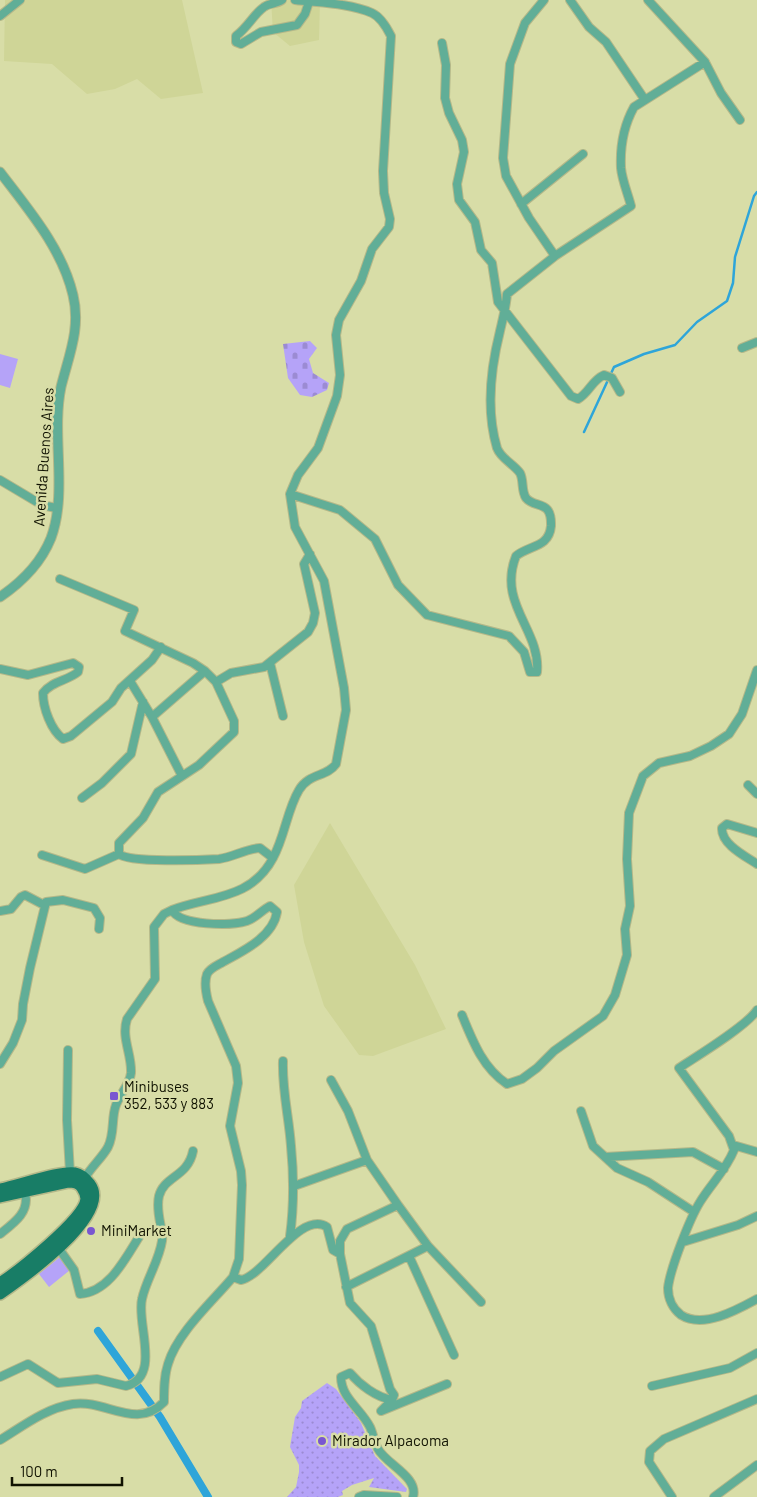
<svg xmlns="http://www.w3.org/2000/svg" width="757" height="1497" font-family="Barlow,sans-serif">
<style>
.built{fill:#cfd597}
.cemetery{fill:url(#cemetery-stones)}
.park{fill:url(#park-dots)}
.garden{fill:#b5a3f8}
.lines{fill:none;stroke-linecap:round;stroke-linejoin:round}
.stream{stroke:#2ea5d9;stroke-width:2.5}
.canal{stroke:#2ea5d9;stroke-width:8}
.minor-casing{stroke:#b4b889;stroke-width:10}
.tertiary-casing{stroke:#b4b889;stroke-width:11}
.primary-casing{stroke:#b4b889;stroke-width:14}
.minor{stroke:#61ae97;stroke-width:8}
.tertiary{stroke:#61ae97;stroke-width:9}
.primary{stroke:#187d66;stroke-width:11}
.poi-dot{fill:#7956d0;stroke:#d8dda7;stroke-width:2}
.labels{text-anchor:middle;stroke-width:5;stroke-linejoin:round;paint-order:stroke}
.street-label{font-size:15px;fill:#101201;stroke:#d8dda7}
.poi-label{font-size:15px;fill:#101201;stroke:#d8dda7;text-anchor:start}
</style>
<defs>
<pattern id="cemetery-stones" width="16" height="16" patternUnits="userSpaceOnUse" patternTransform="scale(1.25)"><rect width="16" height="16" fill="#b5a3f8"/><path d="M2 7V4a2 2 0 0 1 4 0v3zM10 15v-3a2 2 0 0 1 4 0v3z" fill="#9b8bd3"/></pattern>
<pattern id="park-dots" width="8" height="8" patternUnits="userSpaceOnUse" patternTransform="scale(1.25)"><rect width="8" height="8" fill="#b5a3f8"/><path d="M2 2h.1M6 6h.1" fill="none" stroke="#9b8bd3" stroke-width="1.8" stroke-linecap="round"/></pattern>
</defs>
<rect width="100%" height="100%" fill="#d8dda7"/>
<!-- built -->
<path class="built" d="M5,0H182L203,93L161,99L137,79L115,89L87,94L52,64L4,61Z
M271,0H320L319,40L290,46L273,32Z
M330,823L415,965L446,1029L373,1056L359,1055L324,1006L304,942L294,885Z"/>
<!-- cemetery -->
<path class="cemetery" d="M310,341L317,348L309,359L313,373L329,383L327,390L312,397L300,395L288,378L283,344Z"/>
<!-- park -->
<path class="park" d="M327,1383L336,1389L361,1423L375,1456L407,1489L406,1492L369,1487L374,1478L352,1485L342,1491L343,1495L338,1497H287L296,1487L299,1472V1465L290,1447L295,1417L301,1408L302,1401Z"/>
<!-- garden -->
<path class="garden" d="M0,354L18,359L10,388L0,385Z
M60,1257L70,1270L49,1287L39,1274Z"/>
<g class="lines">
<!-- stream -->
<path class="stream" d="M584,432L614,367L644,354L675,345L697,322L727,301L733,283L735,257L754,196L757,192"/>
<!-- canal -->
<path class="canal" d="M98,1331L160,1417L208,1497"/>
<!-- minor casing -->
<g class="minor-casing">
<path id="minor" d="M282,0C277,4 269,3 264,7C254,14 248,27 236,36V42L241,44L261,32L297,25L305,14L309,2
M544,0L525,23L510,64L503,158L506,176L529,218L555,256
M570,0L589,27L606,42L645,100
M648,0L705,62L721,93L740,120
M0,16L20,0
M442,43L446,65L445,98L449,113L462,140L464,152L457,184L459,200L475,222L481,250L492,263L498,302L571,396L578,399C589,393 592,380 604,375L612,378L620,392
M521,204L583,154
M742,348L757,342
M0,480L42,505L56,508
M290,494L340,510L375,539L398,585L427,615L509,636L524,652L530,672H537C541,630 497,604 516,556C529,545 549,548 551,526C552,499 535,509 526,498C521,491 524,480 520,473C514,464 501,459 497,448C486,411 491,367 500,331C503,318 506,307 507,294L555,256L631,206C628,194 622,180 621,168C620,147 624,125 634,107L705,62
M60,579L134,610L125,631L193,663L205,671L216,682L234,721V732L199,765L158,792L143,818L119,843V854C129,863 202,860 219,859C233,857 246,849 260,848L273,858
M270,663L283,716
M0,669L28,675L73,663L79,667L78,672C67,681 52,681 43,693C43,708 51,730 63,739L71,736L112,702L121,688L152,660L161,647
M130,681L152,717L182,776
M216,682L231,673L264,667L308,632L313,623L315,613L304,564L310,554
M152,717L205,671
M748,785L757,794
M82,798L102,783L131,754L143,702
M757,833L727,824L722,828C721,844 745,856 757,864
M42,855L85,869L119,854
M172,910C180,926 231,926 247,921C256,918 262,910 270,906L277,912C273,937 243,951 223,962C218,965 210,968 207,974C204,982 206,993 208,1001L236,1066L238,1083L230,1126L241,1171L242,1185L239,1259L233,1277
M0,911L11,909L21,897L25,895L44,905
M757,1010C747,1026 697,1056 679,1068L729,1136L734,1150C726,1170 711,1184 700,1202C690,1218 670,1269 668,1288C668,1299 673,1309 681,1315C703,1329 737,1310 757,1299
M462,1015C473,1042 483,1068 507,1084L522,1079L537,1068L554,1051L603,1016L615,995L627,955L625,929L630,906L627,859L629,813L643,776L659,763L690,756L711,746L729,734L742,714L757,670
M68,1050L67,1120L70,1173
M283,1061C282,1091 289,1117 291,1146C294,1177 294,1206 290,1236
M0,1064L13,1043L22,1020L23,1004L30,968L46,902L63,900L94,908L100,918L99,929
M331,1080L348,1111L367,1160L398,1205L428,1246L481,1302
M581,1111L593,1146L617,1168L648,1182L694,1212
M733,1145L757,1152
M605,1157L693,1152L724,1169
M85,1178C91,1167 102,1158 108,1147C115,1133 111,1118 116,1105C120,1094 130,1084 131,1073C132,1054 121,1038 127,1019L155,979L154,927L164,914L172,910C209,896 251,900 273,858C285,836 287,810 299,790C309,773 327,777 336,764L346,710L344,688L324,581L295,527L290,494L298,475L318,448L337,396L340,375L336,335L339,320L361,281L372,249L389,227L390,219L384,193L383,171L391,36C387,28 381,17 372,13C349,3 319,3 295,0
M294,1186L367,1160
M398,1205L347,1229L340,1241V1254L350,1303L371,1326L390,1389L394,1395L392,1400C376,1397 360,1385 350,1373L341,1377C341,1398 361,1409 370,1427C373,1433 374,1442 378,1449C386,1464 419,1477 413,1497
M0,1234C14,1223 30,1212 25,1193
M683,1242L738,1225L757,1216
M57,1246L74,1270L80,1294C109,1292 125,1259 139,1237
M409,1256L454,1355
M346,1287L428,1246
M0,1377L28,1364L58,1383L97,1379L126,1386C162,1377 136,1323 142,1299C146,1280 159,1261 162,1241C164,1230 155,1213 159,1196C164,1176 188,1177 193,1151
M652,1386L730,1368L757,1353
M392,1400L381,1411L447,1384
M0,1440C23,1426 46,1408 73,1404C106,1399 136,1431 164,1402C164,1389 164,1376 168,1364C177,1333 212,1302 233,1277L241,1280C264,1276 301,1209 327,1227L333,1250L340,1254
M359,1497L364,1495L397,1497
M672,1497L649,1462L650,1451L664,1439L757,1399
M714,1497L757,1465"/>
</g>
<!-- tertiary casing -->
<g class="tertiary-casing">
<path id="tertiary" d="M0,172C28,209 62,248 73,295C81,328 69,355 61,387C51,435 68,492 51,538C41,563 22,582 0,597"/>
</g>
<!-- primary casing -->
<g class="primary-casing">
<path id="primary" d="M0,1189C17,1186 61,1170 75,1173C81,1174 86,1179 90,1184C113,1215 23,1278 0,1294
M0,1197L69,1182C74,1182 79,1183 82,1188C84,1191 86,1195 86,1199C84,1219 18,1271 0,1283"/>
</g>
<!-- minor -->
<use href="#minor" class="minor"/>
<!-- tertiary -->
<use href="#tertiary" class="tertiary"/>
<!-- primary -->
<use href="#primary" class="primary"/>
</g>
<!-- markers -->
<g class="poi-dot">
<rect x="109" y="1091" width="10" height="10" rx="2.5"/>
<circle cx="91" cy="1231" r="5"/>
<circle cx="322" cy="1441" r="5"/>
</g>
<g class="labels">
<!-- street labels -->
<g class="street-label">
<text transform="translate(44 457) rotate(-86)" y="5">Avenida Buenos Aires</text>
</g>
<!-- poi labels -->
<g class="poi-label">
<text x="124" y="1092">Minibuses<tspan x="124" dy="17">352, 533 y 883</tspan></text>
<text x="101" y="1236">MiniMarket</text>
<text x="332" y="1446">Mirador Alpacoma</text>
</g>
</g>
<!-- scale -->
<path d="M12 1477v8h110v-8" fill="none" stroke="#101201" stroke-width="2.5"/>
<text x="20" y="1477" font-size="15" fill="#101201" stroke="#d8dda7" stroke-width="4" paint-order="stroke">100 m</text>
</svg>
